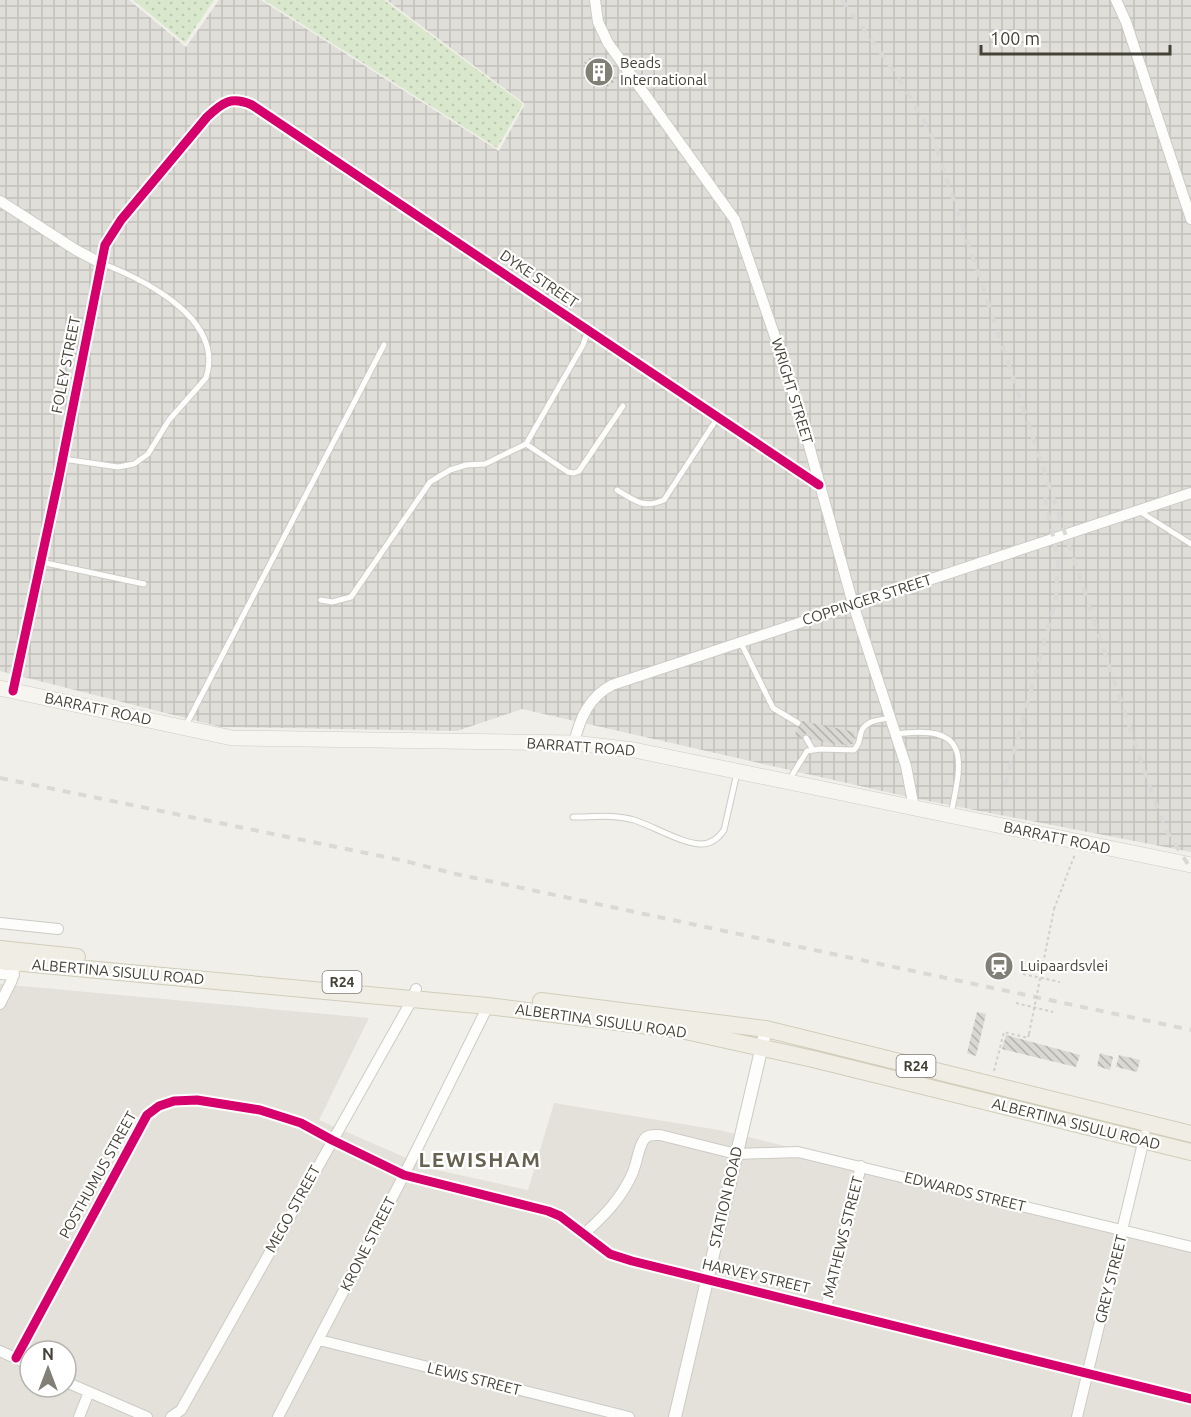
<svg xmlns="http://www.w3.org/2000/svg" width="1191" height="1417" font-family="Ubuntu,sans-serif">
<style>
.residential{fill:#e3e1d9;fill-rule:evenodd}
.industrial{fill:url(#industrial-grid)}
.park{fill:url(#park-dots)}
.building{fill:url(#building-back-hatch)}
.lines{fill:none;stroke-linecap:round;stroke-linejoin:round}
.service-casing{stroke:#cccbc6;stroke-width:7}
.minor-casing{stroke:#cccbc6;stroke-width:12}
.tertiary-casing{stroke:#cccbc6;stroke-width:14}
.secondary-casing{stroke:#ceccc2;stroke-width:16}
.primary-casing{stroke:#d1cdba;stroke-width:18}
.path{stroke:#d1cfcb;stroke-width:2;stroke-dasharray:3 3;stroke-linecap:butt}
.service{stroke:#fdfdfc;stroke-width:5}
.minor{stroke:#fdfdfc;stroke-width:10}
.tertiary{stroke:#fdfdfc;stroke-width:12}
.secondary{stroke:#f6f5ef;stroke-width:15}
.primary{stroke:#f0eee4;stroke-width:16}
.rail{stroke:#d9d9d8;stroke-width:4;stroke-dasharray:8 8;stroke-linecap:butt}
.path-bridge{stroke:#d1cfcb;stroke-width:2;stroke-dasharray:3 3;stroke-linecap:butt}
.cycleway-casing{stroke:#fff;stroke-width:13}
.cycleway{stroke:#d6006c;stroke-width:9}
.labels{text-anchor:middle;stroke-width:4.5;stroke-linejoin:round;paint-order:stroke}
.shield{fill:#fff;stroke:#7d7b73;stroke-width:1.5}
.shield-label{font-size:14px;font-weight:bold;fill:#454237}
.poi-label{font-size:15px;fill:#454237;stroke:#fff;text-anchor:start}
.street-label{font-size:15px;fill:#454237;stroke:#fff}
.district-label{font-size:21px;font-weight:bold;letter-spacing:1.5px;fill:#676150;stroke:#fff}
</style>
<defs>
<pattern id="industrial-grid" width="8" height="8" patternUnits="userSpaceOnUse" patternTransform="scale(1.5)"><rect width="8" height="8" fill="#e0ded9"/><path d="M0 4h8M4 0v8" fill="none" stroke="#c2c0bb"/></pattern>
<pattern id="park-dots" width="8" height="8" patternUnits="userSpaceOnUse" patternTransform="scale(1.5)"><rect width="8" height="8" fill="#d9e8cc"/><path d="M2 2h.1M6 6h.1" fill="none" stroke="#bcc8b0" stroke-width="1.8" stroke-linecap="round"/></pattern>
<pattern id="building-back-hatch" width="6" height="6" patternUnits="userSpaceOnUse" patternTransform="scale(1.5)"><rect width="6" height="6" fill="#d9d8d3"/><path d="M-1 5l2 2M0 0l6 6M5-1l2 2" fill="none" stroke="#b2b1ac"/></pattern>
</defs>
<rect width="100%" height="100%" fill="#f0efea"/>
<!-- residential -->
<path class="residential" d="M0,984L369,1018L319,1120L432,1169L528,1190L554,1103L719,1130L1191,1244V1417H0ZM30,1351H66V1387H30Z"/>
<!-- industrial -->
<path class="industrial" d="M0,0H129L186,47L219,0H261L499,151L525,104L387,0H1191V852L913,798L522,709L457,731L221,727L0,671Z"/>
<!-- park -->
<path class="park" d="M133,0H214L185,43Z
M264,0H384L523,104L497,148Z"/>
<!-- building -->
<path class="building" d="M594,55L614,82L604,89L584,62Z
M802,721L855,732L853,744L839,745L812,739L807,733L801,737L795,736L797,728L802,725Z
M977,1012L986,1014L976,1056L967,1053Z
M1006,1035L1080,1055L1076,1067L1002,1049Z
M1100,1053L1113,1057L1110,1070L1097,1066Z
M1119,1055L1140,1060L1137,1072L1116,1067Z"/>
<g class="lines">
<!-- service casing -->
<g class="service-casing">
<path id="service" d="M526,444L568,472L574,473L579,471L623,406
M63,459L118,467L134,464L148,454L169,420L206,378C225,319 145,280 101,263
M617,490C636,501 643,509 664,500L718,417
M1139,511L1191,544
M41,562L144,584
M321,600L332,602L351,597L430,482L450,470L466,465L485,464L526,444L583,345L588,330
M741,643L773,708L798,723
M185,727L384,345
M896,734C970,724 963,757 951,814
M806,738L813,750
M789,780L807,751L820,749L854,750C858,745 859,743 860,737C862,720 878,720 891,718
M573,817C593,817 614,814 634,820C653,826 683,844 701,844C711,844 718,839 724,830L737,773"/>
</g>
<!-- minor casing -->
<g class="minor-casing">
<path id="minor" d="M595,0L598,22L608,43L735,220L783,360L805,431L853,604L906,766L914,808
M1116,0L1126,22L1191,219
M0,201L76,250L101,263
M13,691L59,477L105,245L121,220L207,117C223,102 231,96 252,105L819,485
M574,743C580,718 589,697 612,685L1191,493
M0,923L58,929
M0,974L14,975
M0,1004L12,980L17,957
M583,1235C604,1216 622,1198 633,1172C637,1162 638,1150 643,1141C647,1134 653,1135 660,1135L736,1154L798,1152L1191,1247
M826,1308L861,1166
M319,1340L629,1417
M0,1351L30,1365
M16,1358L147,1115L159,1106L174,1101L197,1100L260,1110L301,1123L332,1140L404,1175L548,1211L560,1216L610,1254L632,1261L1191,1399
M66,1382L147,1417
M79,1417L89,1392
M171,1417L181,1410L413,998L416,989
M278,1417L404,1175L488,1006
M1077,1417L1145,1135"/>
</g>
<!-- tertiary casing -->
<g class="tertiary-casing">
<path id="tertiary" d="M675,1417L766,1029"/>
</g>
<!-- secondary casing -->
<g class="secondary-casing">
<path id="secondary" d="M0,688L232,738L574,743L634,750L1191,865"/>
</g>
<!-- primary casing -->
<g class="primary-casing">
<path id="primary" d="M0,949L77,957
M0,961L488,1006L681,1030L813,1059L1191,1152
M541,1001L766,1029L1191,1134"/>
</g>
<!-- path -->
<path class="path" d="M1054,909L1075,854
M1023,974L1060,982
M1016,1003L1053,1012
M994,1071L1004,1032L1028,1038L1029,1034"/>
<!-- service -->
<use href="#service" class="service"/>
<!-- minor -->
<use href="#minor" class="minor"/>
<!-- tertiary -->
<use href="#tertiary" class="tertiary"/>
<!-- secondary -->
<use href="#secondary" class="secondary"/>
<!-- primary -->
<use href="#primary" class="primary"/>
<!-- rail -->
<path class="rail" d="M842,0C876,46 910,90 934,141L1152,794L1166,830L1191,869
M0,778L405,861L456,874L1191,1030
M1005,785L1056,599L1058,560L1044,494"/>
<!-- path-bridge -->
<path class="path-bridge" d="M1029,1034L1054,909"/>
<!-- cycleway casing -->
<g class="cycleway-casing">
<path id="cycleway" d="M13,691L59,477L105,245L121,220L207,117C223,102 231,96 252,105L819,485
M16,1358L147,1115L159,1106L174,1101L197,1100L260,1110L301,1123L332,1140L404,1175L548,1211L560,1216L610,1254L632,1261L1191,1399"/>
</g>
<!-- cycleway -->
<use href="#cycleway" class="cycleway"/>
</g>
<!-- icons -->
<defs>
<g id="building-disc" transform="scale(1.5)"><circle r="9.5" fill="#817f76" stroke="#fff"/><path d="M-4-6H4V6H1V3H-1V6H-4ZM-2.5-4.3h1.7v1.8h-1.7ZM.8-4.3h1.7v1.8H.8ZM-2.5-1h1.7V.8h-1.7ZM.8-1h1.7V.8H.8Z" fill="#fff"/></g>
<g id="station-disc" transform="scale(1.5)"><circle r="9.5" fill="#817f76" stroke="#fff"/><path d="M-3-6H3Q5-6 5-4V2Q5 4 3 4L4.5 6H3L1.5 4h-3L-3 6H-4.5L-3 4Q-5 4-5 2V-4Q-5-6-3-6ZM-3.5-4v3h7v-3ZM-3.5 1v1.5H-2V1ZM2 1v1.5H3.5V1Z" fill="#fff"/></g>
</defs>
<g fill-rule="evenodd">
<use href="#building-disc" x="599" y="72"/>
<use href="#station-disc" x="999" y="966"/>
</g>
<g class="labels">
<!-- shield labels -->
<g class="shield">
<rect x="322.5" y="971" width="39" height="22" rx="4.5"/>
<rect x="896.5" y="1055" width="39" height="22" rx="4.5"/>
</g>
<g class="shield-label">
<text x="342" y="987">R24</text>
<text x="916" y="1071">R24</text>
</g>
<!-- poi labels -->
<g class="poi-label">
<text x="620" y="68">Beads<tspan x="620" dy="17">International</tspan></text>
<text x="1020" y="971">Luipaardsvlei</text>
</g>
<!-- street labels -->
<g class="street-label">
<text transform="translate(539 279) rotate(34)" y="5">DYKE STREET</text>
<text transform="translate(66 365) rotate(-79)" y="5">FOLEY STREET</text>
<text transform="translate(792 391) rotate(73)" y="5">WRIGHT STREET</text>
<text transform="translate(867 600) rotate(-18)" y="5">COPPINGER STREET</text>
<text transform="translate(98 709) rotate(12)" y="5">BARRATT ROAD</text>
<text transform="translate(581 747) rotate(4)" y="5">BARRATT ROAD</text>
<text transform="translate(1057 838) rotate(12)" y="5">BARRATT ROAD</text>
<text transform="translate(118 972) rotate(5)" y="5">ALBERTINA SISULU ROAD</text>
<text transform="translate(601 1021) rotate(8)" y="5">ALBERTINA SISULU ROAD</text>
<text transform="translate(1076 1124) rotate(14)" y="5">ALBERTINA SISULU ROAD</text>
<text transform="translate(98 1175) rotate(-61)" y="5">POSTHUMUS STREET</text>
<text transform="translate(965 1192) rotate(14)" y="5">EDWARDS STREET</text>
<text transform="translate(726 1197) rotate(-77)" y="5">STATION ROAD</text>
<text transform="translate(293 1209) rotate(-61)" y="5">MEGO STREET</text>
<text transform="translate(843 1237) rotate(-76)" y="5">MATHEWS STREET</text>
<text transform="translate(368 1244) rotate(-63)" y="5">KRONE STREET</text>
<text transform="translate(756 1276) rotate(13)" y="5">HARVEY STREET</text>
<text transform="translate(1111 1279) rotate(-76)" y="5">GREY STREET</text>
<text transform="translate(474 1379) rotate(14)" y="5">LEWIS STREET</text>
</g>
<!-- district labels -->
<g class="district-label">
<text x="480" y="1167">LEWISHAM</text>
</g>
</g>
<!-- north arrow -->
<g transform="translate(48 1369)"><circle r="28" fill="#ffffff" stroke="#b5b3af" stroke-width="1.5"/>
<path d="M0-4.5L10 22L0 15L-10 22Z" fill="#817f76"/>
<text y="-9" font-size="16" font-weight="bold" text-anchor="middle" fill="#454237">N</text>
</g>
<!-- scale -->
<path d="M981 45v9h189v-9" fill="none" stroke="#454237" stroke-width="3"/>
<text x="990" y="45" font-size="18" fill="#454237" stroke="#ffffff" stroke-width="4.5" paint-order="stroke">100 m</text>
</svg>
